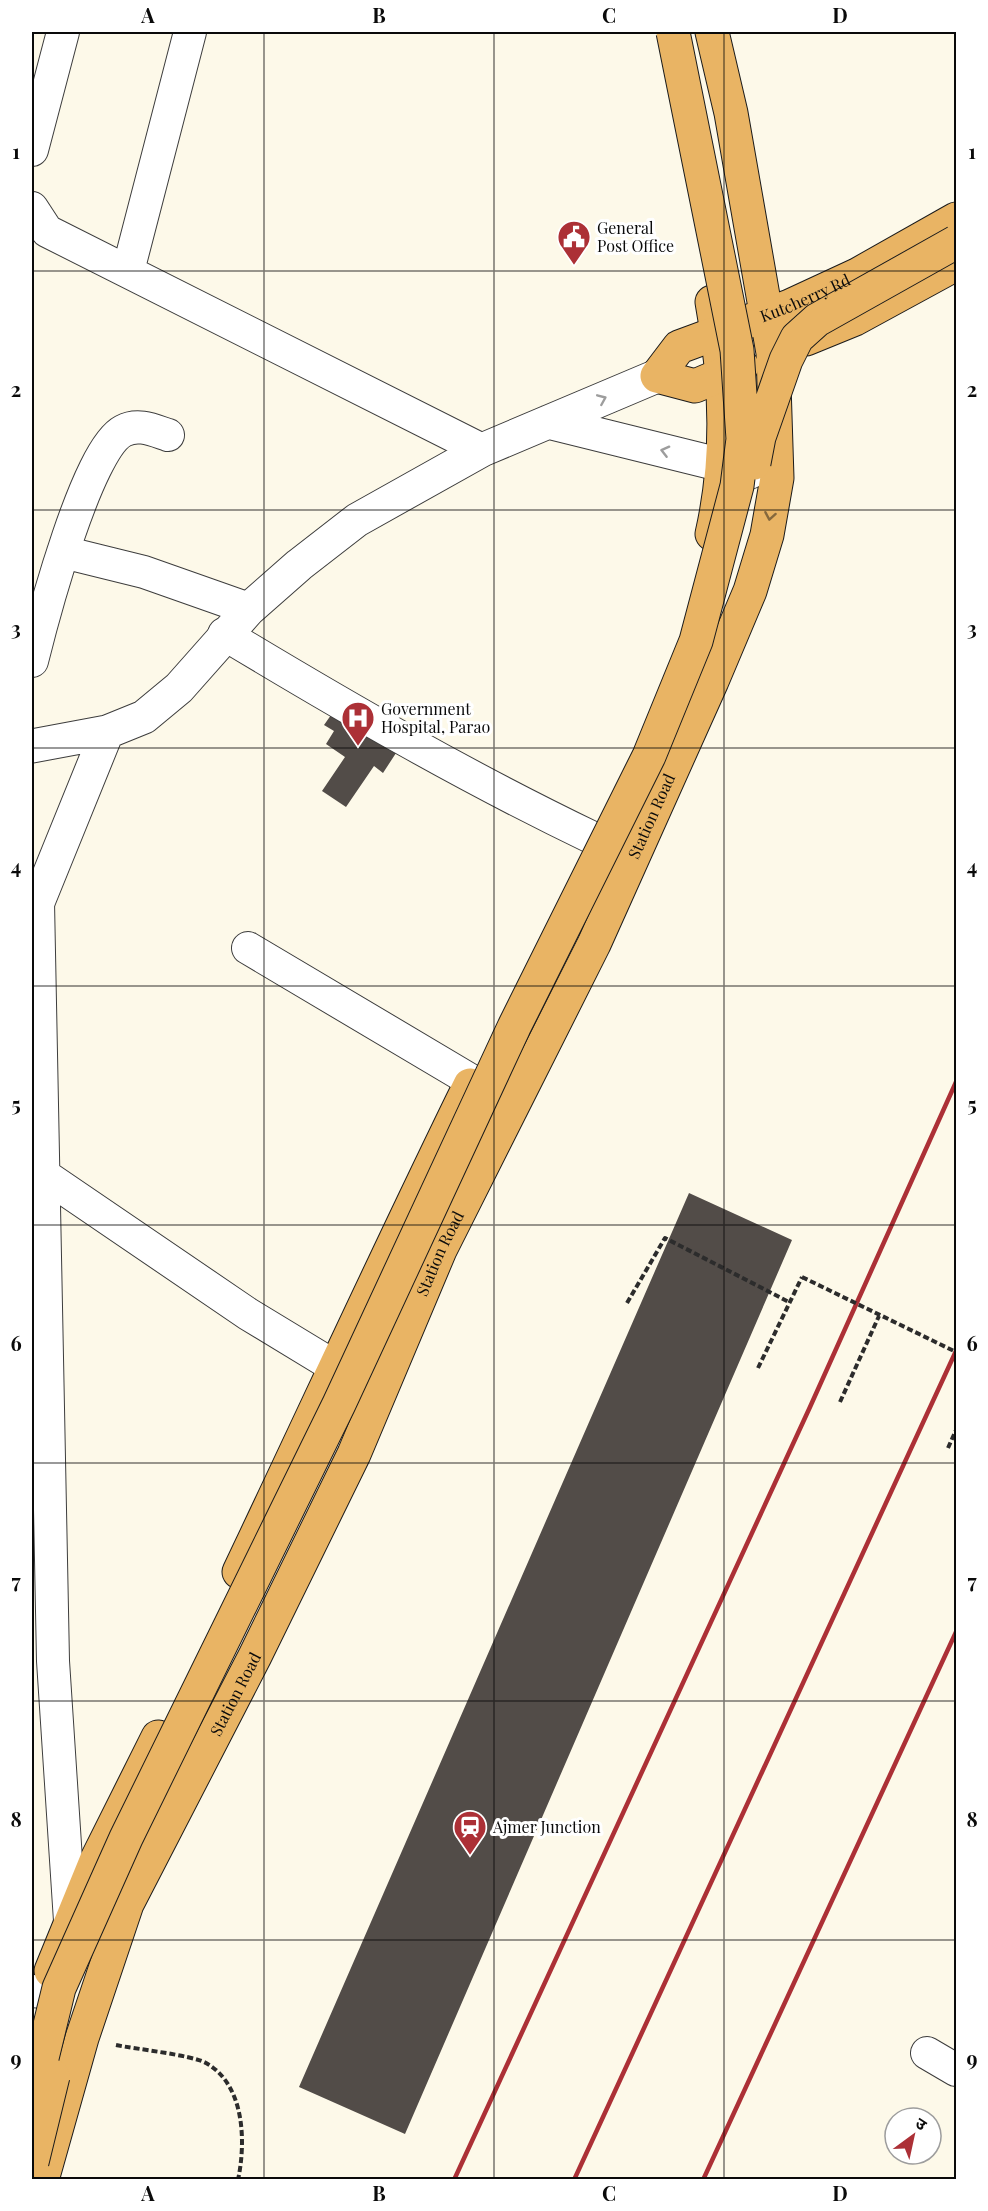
<svg xmlns="http://www.w3.org/2000/svg" width="988" height="2211" font-family="'Playfair Display','Noto Sans Devanagari',serif">
<style>
.building{fill:#524c48}
.lines{fill:none;stroke-linecap:round;stroke-linejoin:round}
.minor-casing{stroke:#3d3d3d;stroke-width:34}
.tertiary-casing{stroke:#3d3d3d;stroke-width:35}
.trunk-casing{stroke:#1b1b1b;stroke-width:35}
.path{stroke:#2c2c2c;stroke-width:4;stroke-dasharray:6 3;stroke-linecap:butt}
.minor{stroke:#fff;stroke-width:32}
.tertiary{stroke:#fff;stroke-width:33}
.trunk{stroke:#e9b464;stroke-width:33}
.rail{stroke:#ac3036;stroke-width:4.5}
.trunk-bridge-casing{stroke:#1b1b1b;stroke-width:35;stroke-linecap:butt}
.path-bridge{stroke:#2c2c2c;stroke-width:4;stroke-dasharray:6 3;stroke-linecap:butt}
.trunk-bridge{stroke:#e9b464;stroke-width:33}
.oneway{stroke:#9d9d9d}
.oneway2{stroke:#85683c}
.grid{fill:none;stroke:#0a0a0a;stroke-width:1.5;stroke-opacity:0.55}
.labels{text-anchor:middle;stroke-width:6;stroke-linejoin:round;paint-order:stroke}
.poi-label{font-size:16px;fill:#0a0a0a;stroke:#fff;text-anchor:start}
.street-label{font-size:16px;fill:#0a0a0a;stroke:#fff}
.neatline{fill:none;stroke:#0a0a0a;stroke-width:2}
.grid-label{font-size:20px;text-anchor:middle;font-weight:bold;fill:#0a0a0a}
</style>
<rect width="100%" height="100%" fill="#fdf9e9"/>
<!-- building -->
<path class="building" d="M336,708L398,750L383,773L374,766L346,807L322,791L345,757L326,744L334,731L324,725Z
M689,1193L792,1240L405,2134L299,2087Z"/>
<g class="lines">
<!-- minor casing -->
<g class="minor-casing">
<path id="minor" d="M32,150L63,32
M32,208L47,231L482,450
M128,271L190,32
M63,552L144,572L249,609
M224,634C345,707 466,777 593,838
M32,661C43,617 87,450 123,431C138,423 153,430 168,435
M38,902L53,1661L70,1921
M248,948L472,1081
M44,1175L248,1314L337,1368
M32,1991L43,1992
M927,2053L956,2070"/>
</g>
<!-- tertiary casing -->
<g class="tertiary-casing">
<path id="tertiary" d="M548,422L750,472
M32,746L107,732L144,717L179,688L249,609L299,565L357,520L482,450L657,376
M32,906L38,902L107,732"/>
</g>
<!-- trunk casing -->
<g class="trunk-casing">
<g id="trunk">
<path d="M712,302C726,377 729,459 712,534"/>
<path d="M806,339L855,319L956,264"/>
<path id="s1" d="M742,366L695,386L657,376L679,347L790,306L857,275L956,219"/>
<path d="M239,1572C316,1410 391,1246 470,1085"/>
<path d="M51,1971L96,1861L158,1737"/>
<path id="s2" d="M42,2180L82,2038L127,1904L255,1656L354,1454L440,1250L594,944L712,681L750,591L767,535L777,478L773,353L731,113L712,32"/>
</g>
</g>
<!-- path -->
<path class="path" d="M627,1303L665,1238L789,1302
M758,1368L802,1277
M840,1402L879,1316
M948,1448L956,1430
M116,2045C135,2049 192,2055 206,2063C245,2085 246,2142 238,2180"/>
<!-- minor -->
<use href="#minor" class="minor"/>
<!-- tertiary -->
<use href="#tertiary" class="tertiary"/>
<!-- trunk -->
<use href="#trunk" class="trunk"/>
<!-- rail -->
<path class="rail" d="M454,2180L810,1407L956,1082
M574,2180L956,1351
M703,2180L956,1632"/>
<!-- trunk-bridge casing -->
<g class="trunk-bridge-casing">
<path id="trunk-bridge" d="M754,463L759,437L786,360L797,338L817,320L956,242
M32,2099L59,1988L126,1838L339,1404L514,1027L649,756L696,641L737,486L743,439L737,350L673,32
M32,2162L53,2076"/>
</g>
<!-- path-bridge -->
<path class="path-bridge" d="M802,1277L956,1352"/>
<!-- trunk-bridge -->
<use href="#trunk-bridge" class="trunk-bridge"/>
</g>
<!-- one-way arrows -->
<defs><path id="oneway-chevron" d="M-2-3.5L2.5 0L-2 3.5" fill="none" stroke-width="1.6" stroke-linecap="round" stroke-linejoin="round" transform="scale(1.5)"/></defs>
<g class="oneway">
<use href="#oneway-chevron" transform="translate(602 399) rotate(-23)"/>
<use href="#oneway-chevron" transform="translate(665 451) rotate(-166)"/>
</g>
<use class="oneway2" href="#oneway-chevron" transform="translate(770 516) rotate(100)"/>
<!-- grid -->
<path class="grid" d="M264,32V2180M494,32V2180M724,32V2180M32,271H956M32,510H956M32,748H956M32,986H956M32,1225H956M32,1463H956M32,1701H956M32,1940H956"/>
<!-- icons -->
<defs>
<g id="civic-pin" transform="scale(1.725)"><path d="M0 17L-7.5 6A9.5 9.5 0 1 1 7.5 6Z" fill="#ac3036" stroke="#fff"/><path d="M-.6-6.5H3V-4.5H.6V-3L4-1V1h2V6H-6V1h2V-1L-.6-3ZM-1.2 2.5V6h2.4V2.5Z" fill="#fff"/></g>
<g id="hospital-pin" transform="scale(1.725)"><path d="M0 17L-7.5 6A9.5 9.5 0 1 1 7.5 6Z" fill="#ac3036" stroke="#fff"/><path d="M-5-5h3v3.5h4V-5h3V5h-3V1.5h-4V5h-3Z" fill="#fff"/></g>
<g id="station-pin" transform="scale(1.725)"><path d="M0 17L-7.5 6A9.5 9.5 0 1 1 7.5 6Z" fill="#ac3036" stroke="#fff"/><path d="M-3-6H3Q5-6 5-4V2Q5 4 3 4L4.5 6H3L1.5 4h-3L-3 6H-4.5L-3 4Q-5 4-5 2V-4Q-5-6-3-6ZM-3.5-4v3h7v-3ZM-3.5 1v1.5H-2V1ZM2 1v1.5H3.5V1Z" fill="#fff"/></g>
</defs>
<g fill-rule="evenodd">
<use href="#civic-pin" x="574" y="237"/>
<use href="#hospital-pin" x="358" y="718"/>
<use href="#station-pin" x="470" y="1827"/>
</g>
<g class="labels">
<!-- poi labels -->
<g class="poi-label">
<text x="597" y="234">General<tspan x="597" dy="18">Post Office</tspan></text>
<text x="381" y="715">Government<tspan x="381" dy="18">Hospital, Parao</tspan></text>
<text x="493" y="1833">Ajmer Junction</text>
</g>
<!-- street labels -->
<g class="street-label">
<text dy="6" stroke="none"><textPath href="#s1" startOffset="262">Kutcherry Rd</textPath></text>
<text dy="6" stroke="none"><textPath href="#s2" startOffset="1497">Station Road</textPath></text>
<text dy="6" stroke="none"><textPath href="#s2" startOffset="1011">Station Road</textPath></text>
<text dy="6" stroke="none"><textPath href="#s2" startOffset="525">Station Road</textPath></text>
</g>
</g>
<!-- border -->
<rect width="988" height="2211" fill="none" stroke="#ffffff" stroke-width="66"/>
<!-- north arrow -->
<g transform="translate(913 2136) rotate(33)"><circle r="28" fill="#ffffff" stroke="#9d9d9d" stroke-width="1.5"/>
<path d="M0-4.5L10 22L0 15L-10 22Z" fill="#ac3036"/>
<text y="-9" font-size="16" font-weight="bold" text-anchor="middle" fill="#0a0a0a">उ</text>
</g>
<rect x="33" y="33" width="922" height="2145" class="neatline"/>
<g class="grid-label">
<text x="148" y="23">A</text>
<text x="379" y="23">B</text>
<text x="609" y="23">C</text>
<text x="840" y="23">D</text>
<text x="16" y="159">1</text>
<text x="972" y="159">1</text>
<text x="16" y="397">2</text>
<text x="972" y="397">2</text>
<text x="16" y="636">3</text>
<text x="972" y="636">3</text>
<text x="16" y="874">4</text>
<text x="972" y="874">4</text>
<text x="16" y="1112">5</text>
<text x="972" y="1112">5</text>
<text x="16" y="1351">6</text>
<text x="972" y="1351">6</text>
<text x="16" y="1589">7</text>
<text x="972" y="1589">7</text>
<text x="16" y="1827">8</text>
<text x="972" y="1827">8</text>
<text x="16" y="2066">9</text>
<text x="972" y="2066">9</text>
<text x="148" y="2201">A</text>
<text x="379" y="2201">B</text>
<text x="609" y="2201">C</text>
<text x="840" y="2201">D</text>
</g>
</svg>
